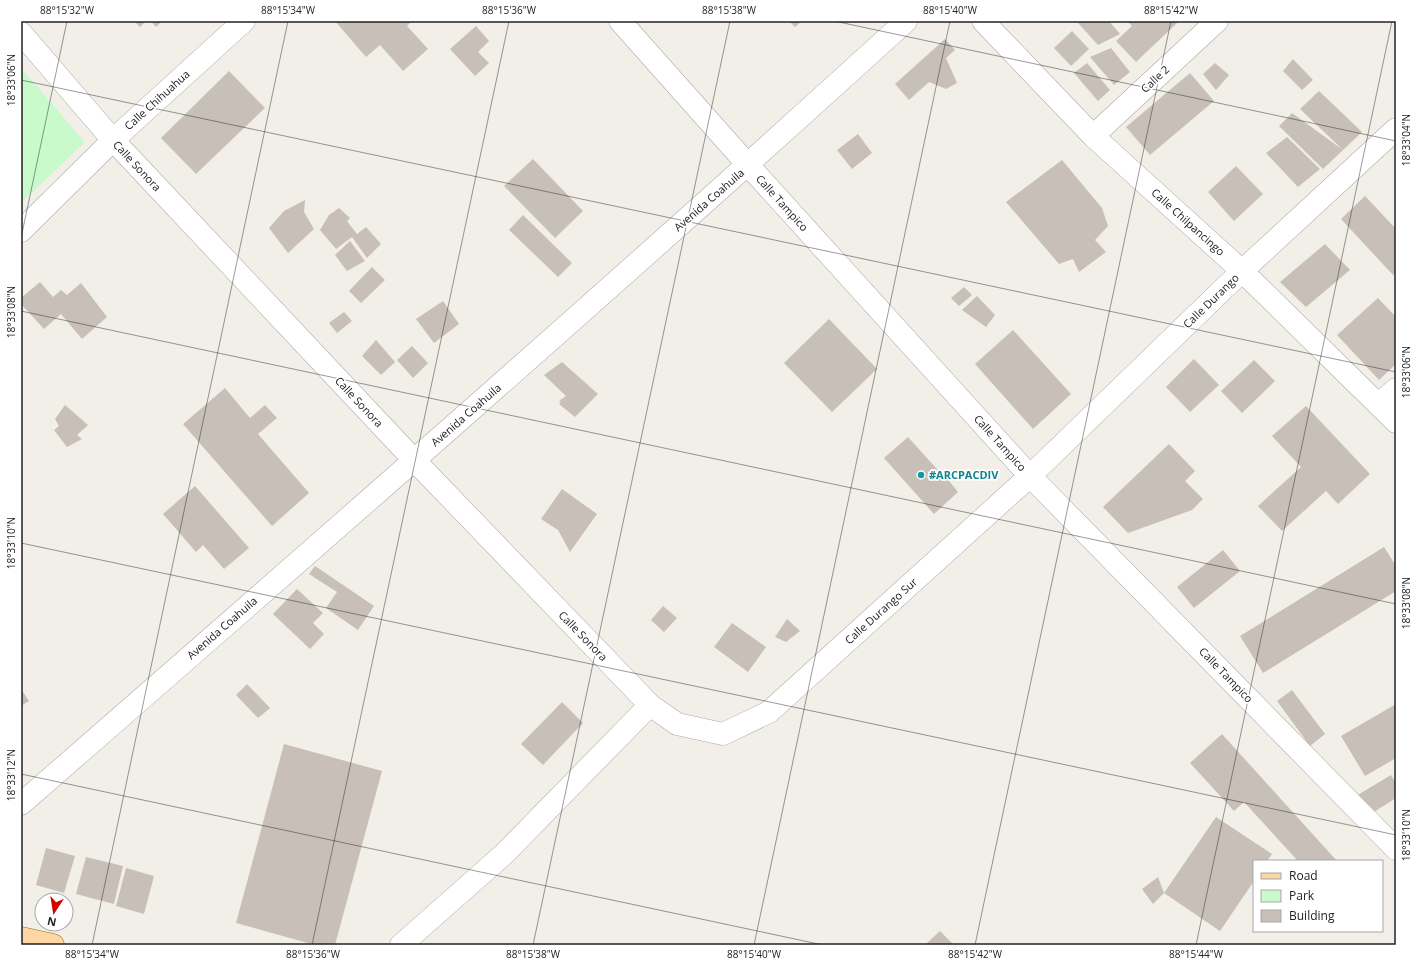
<svg xmlns="http://www.w3.org/2000/svg" width="1417" height="966" font-family="'Open Sans',sans-serif">
<style>
.park{fill:#c8facc}
.building{fill:#c7bfb8}
.lines{fill:none;stroke-linecap:round;stroke-linejoin:round}
.minor-casing{stroke:#a9a9a9;stroke-width:23}
.major-casing{stroke:#a06b00;stroke-width:23}
.minor{stroke:#fff;stroke-width:22}
.major{stroke:#fcd6a4;stroke-width:22}
.ticks{fill:none;stroke:#222;stroke-width:1;stroke-opacity:0.45}
.culture-dot{fill:#0f9aa8;stroke:#fff;stroke-width:1.5}
.labels{text-anchor:middle;stroke-width:3.5;stroke-linejoin:round;paint-order:stroke}
.street-label{font-size:11px;fill:#222;stroke:#fff}
.culture-label{font-size:11px;font-weight:bold;fill:#0d838f;stroke:#fff;text-anchor:start}
.neatline{fill:none;stroke:#222;stroke-width:1.5}
.ticks-label{font-size:10px;text-anchor:middle;fill:#222}
</style>
<rect width="100%" height="100%" fill="#f2efe9"/>
<!-- park -->
<path class="park" d="M21,68L85,142L21,203Z"/>
<!-- building -->
<path class="building" d="M134,21H146L140,27Z
M151,21H162L156,27Z
M335,21H412L407,26L428,49L403,71L380,45L366,57Z
M789,21H802L795,27Z
M1081,21H1109L1120,34L1098,45L1078,23Z
M1127,21H1174L1177,23L1136,62L1116,41L1132,26Z
M476,26L489,41L478,52L489,63L475,76L450,49Z
M1072,31L1089,49L1071,66L1054,48Z
M945,39L955,50L946,58L957,83L946,89L929,82L909,100L895,84Z
M1111,48L1130,72L1114,85L1090,57Z
M1293,59L1313,80L1302,90L1283,71Z
M1087,63L1110,90L1098,101L1074,73Z
M1215,63L1229,75L1216,90L1203,74Z
M229,71L265,108L196,174L161,138Z
M1190,73L1214,101L1150,155L1126,127Z
M1319,91L1362,132L1343,150L1300,109Z
M1292,113L1343,150L1323,169L1279,126Z
M858,134L872,153L852,169L837,150Z
M1287,137L1320,169L1298,187L1266,153Z
M533,159L583,211L555,238L504,186Z
M1062,160L1102,208L1108,226L1095,240L1106,252L1079,272L1073,259L1059,264L1006,202Z
M1236,166L1263,194L1234,221L1208,192Z
M1365,196L1396,229L1395,250L1396,273L1393,275L1341,219Z
M305,200L304,212L314,229L288,253L269,228L284,211Z
M339,208L350,218L347,221L357,234L366,227L381,244L367,258L352,237L336,249L320,230L329,215Z
M523,215L572,263L558,277L509,230Z
M350,241L365,261L347,271L335,255Z
M1325,244L1350,270L1306,307L1280,282Z
M372,267L385,280L361,303L349,291Z
M40,282L53,297L61,290L67,295L81,283L107,317L82,339L61,314L44,329L21,304V298Z
M964,287L972,295L959,306L951,298Z
M977,296L995,315L986,327L962,310Z
M1378,298L1396,317V364L1379,380L1337,335Z
M443,301L459,324L434,343L416,319Z
M344,312L352,321L337,333L329,323Z
M829,319L877,369L832,412L784,363Z
M1013,330L1071,394L1033,429L975,364Z
M376,340L395,362L381,375L362,356Z
M412,346L428,363L413,378L397,360Z
M1194,359L1219,385L1190,412L1166,387Z
M1254,360L1275,381L1242,413L1221,391Z
M562,362L598,394L575,417L559,404L561,402L559,401L566,396L544,375Z
M225,388L250,418L265,405L277,418L258,434L309,493L272,526L183,424Z
M65,405L88,425L77,435L82,439L67,447L54,430L59,426L55,419Z
M1306,406L1370,474L1338,504L1326,491L1282,531L1258,506L1301,467L1272,436Z
M908,437L945,478L946,477L958,492L934,514L884,458Z
M1169,444L1195,471L1185,481L1203,499L1192,510L1128,533L1103,507Z
M195,486L249,548L224,569L203,545L196,552L163,514Z
M562,489L597,514L570,552L558,530L541,519Z
M1384,547L1396,566V591L1263,673L1240,636Z
M1223,550L1240,571L1194,608L1177,587Z
M315,566L374,606L358,630L326,608L337,592L309,574Z
M297,589L323,613L313,623L324,634L310,649L273,614Z
M663,606L677,618L664,632L651,620Z
M787,619L800,631L786,642L775,637Z
M732,623L766,647L748,672L714,647Z
M247,684L270,708L258,718L236,695Z
M21,689L29,701L21,706Z
M1292,690L1325,734L1310,746L1277,701Z
M562,702L583,723L543,765L521,744Z
M1396,704V758L1365,776L1341,736Z
M1222,734L1337,861H1298L1244,802L1234,811L1190,763Z
M284,744L382,771L335,945H315L236,923Z
M1391,775L1396,783V798L1369,815L1356,796Z
M1216,817L1272,854L1267,861H1254V881L1220,931L1164,893Z
M46,848L75,856L64,893L36,885Z
M86,857L123,866L114,904L76,894Z
M126,868L154,876L144,914L116,906Z
M1158,877L1164,893L1153,904L1142,889Z
M940,931L954,945H925Z"/>
<g class="lines">
<!-- minor casing -->
<g class="minor-casing">
<path id="minor" d="M620,21L748,165L1030,476L1396,849
M983,21L1093,136L1242,271L1396,422
M21,33L113,140L414,460L650,705L677,724L723,734L769,712L1030,476L1242,271L1396,129
M1093,136L1217,21
M21,231L113,140L244,21
M1379,404L1396,389
M21,804C318,545 615,286 906,21
M401,945L504,854L650,705"/>
</g>
<!-- major casing -->
<g class="major-casing">
<path id="major" d="M21,938L53,945"/>
</g>
<!-- minor -->
<use href="#minor" class="minor"/>
<!-- major -->
<use href="#major" class="major"/>
</g>
<!-- ticks -->
<path class="ticks" d="M834,21L1396,141M21,80L1396,372M21,238L67,21M21,311L1396,604M21,543L1396,835M21,774L823,945M92,945L288,21M312,945L509,21M533,945L730,21M754,945L950,21M975,945L1171,21M1196,945L1392,21"/>
<!-- markers -->
<circle class="culture-dot" cx="921" cy="475" r="4"/>
<g class="labels">
<!-- street labels -->
<g class="street-label">
<text transform="translate(1155 79) rotate(-43)" y="4">Calle 2</text>
<text transform="translate(157 100) rotate(-42)" y="4">Calle Chihuahua</text>
<text transform="translate(137 166) rotate(47)" y="4">Calle Sonora</text>
<text transform="translate(709 200) rotate(-41)" y="4">Avenida Coahuila</text>
<text transform="translate(782 203) rotate(48)" y="4">Calle Tampico</text>
<text transform="translate(1188 222) rotate(42)" y="4">Calle Chilpancingo</text>
<text transform="translate(1211 301) rotate(-44)" y="4">Calle Durango</text>
<text transform="translate(359 402) rotate(47)" y="4">Calle Sonora</text>
<text transform="translate(466 415) rotate(-41)" y="4">Avenida Coahuila</text>
<text transform="translate(1000 443) rotate(48)" y="4">Calle Tampico</text>
<text transform="translate(881 611) rotate(-42)" y="4">Calle Durango Sur</text>
<text transform="translate(222 628) rotate(-41)" y="4">Avenida Coahuila</text>
<text transform="translate(583 636) rotate(46)" y="4">Calle Sonora</text>
<text transform="translate(1226 675) rotate(46)" y="4">Calle Tampico</text>
</g>
<!-- culture labels -->
<g class="culture-label">
<text x="929" y="479">#ARCPACDIV</text>
</g>
</g>
<!-- border -->
<rect width="1417" height="966" fill="none" stroke="#ffffff" stroke-width="44"/>
<!-- legend -->
<rect x="1253" y="860" width="130" height="72" fill="#ffffff" stroke="#a7a7a7"/>
<rect x="1261" y="873" width="20" height="6" fill="#fcd6a4" stroke="#a7a7a7"/>
<text x="1289" y="880" font-size="12" fill="#222222">Road</text>
<rect x="1261" y="890" width="20" height="12" fill="#c8facc" stroke="#a7a7a7"/>
<text x="1289" y="900" font-size="12" fill="#222222">Park</text>
<rect x="1261" y="910" width="20" height="12" fill="#c7bfb8" stroke="#a7a7a7"/>
<text x="1289" y="920" font-size="12" fill="#222222">Building</text>
<!-- north arrow -->
<g transform="translate(54 912) rotate(192)"><circle r="19" fill="#ffffff" stroke="#a7a7a7"/>
<path d="M0-3L7 15L0 10L-7 15Z" fill="#d40000"/>
<text y="-6" font-size="11" font-weight="bold" text-anchor="middle" fill="#222222">N</text>
</g>
<rect x="22" y="22" width="1373" height="922" class="neatline"/>
<g class="ticks-label">
<text x="67" y="14">88°15'32"W</text>
<text x="288" y="14">88°15'34"W</text>
<text x="509" y="14">88°15'36"W</text>
<text x="729" y="14">88°15'38"W</text>
<text x="950" y="14">88°15'40"W</text>
<text x="1171" y="14">88°15'42"W</text>
<text transform="translate(11 80) rotate(-90)" y="4">18°33'06"N</text>
<text transform="translate(1406 140) rotate(-90)" y="4">18°33'04"N</text>
<text transform="translate(11 312) rotate(-90)" y="4">18°33'08"N</text>
<text transform="translate(1406 372) rotate(-90)" y="4">18°33'06"N</text>
<text transform="translate(11 543) rotate(-90)" y="4">18°33'10"N</text>
<text transform="translate(1406 603) rotate(-90)" y="4">18°33'08"N</text>
<text transform="translate(11 775) rotate(-90)" y="4">18°33'12"N</text>
<text transform="translate(1406 835) rotate(-90)" y="4">18°33'10"N</text>
<text x="92" y="958">88°15'34"W</text>
<text x="313" y="958">88°15'36"W</text>
<text x="533" y="958">88°15'38"W</text>
<text x="754" y="958">88°15'40"W</text>
<text x="975" y="958">88°15'42"W</text>
<text x="1196" y="958">88°15'44"W</text>
</g>
</svg>
